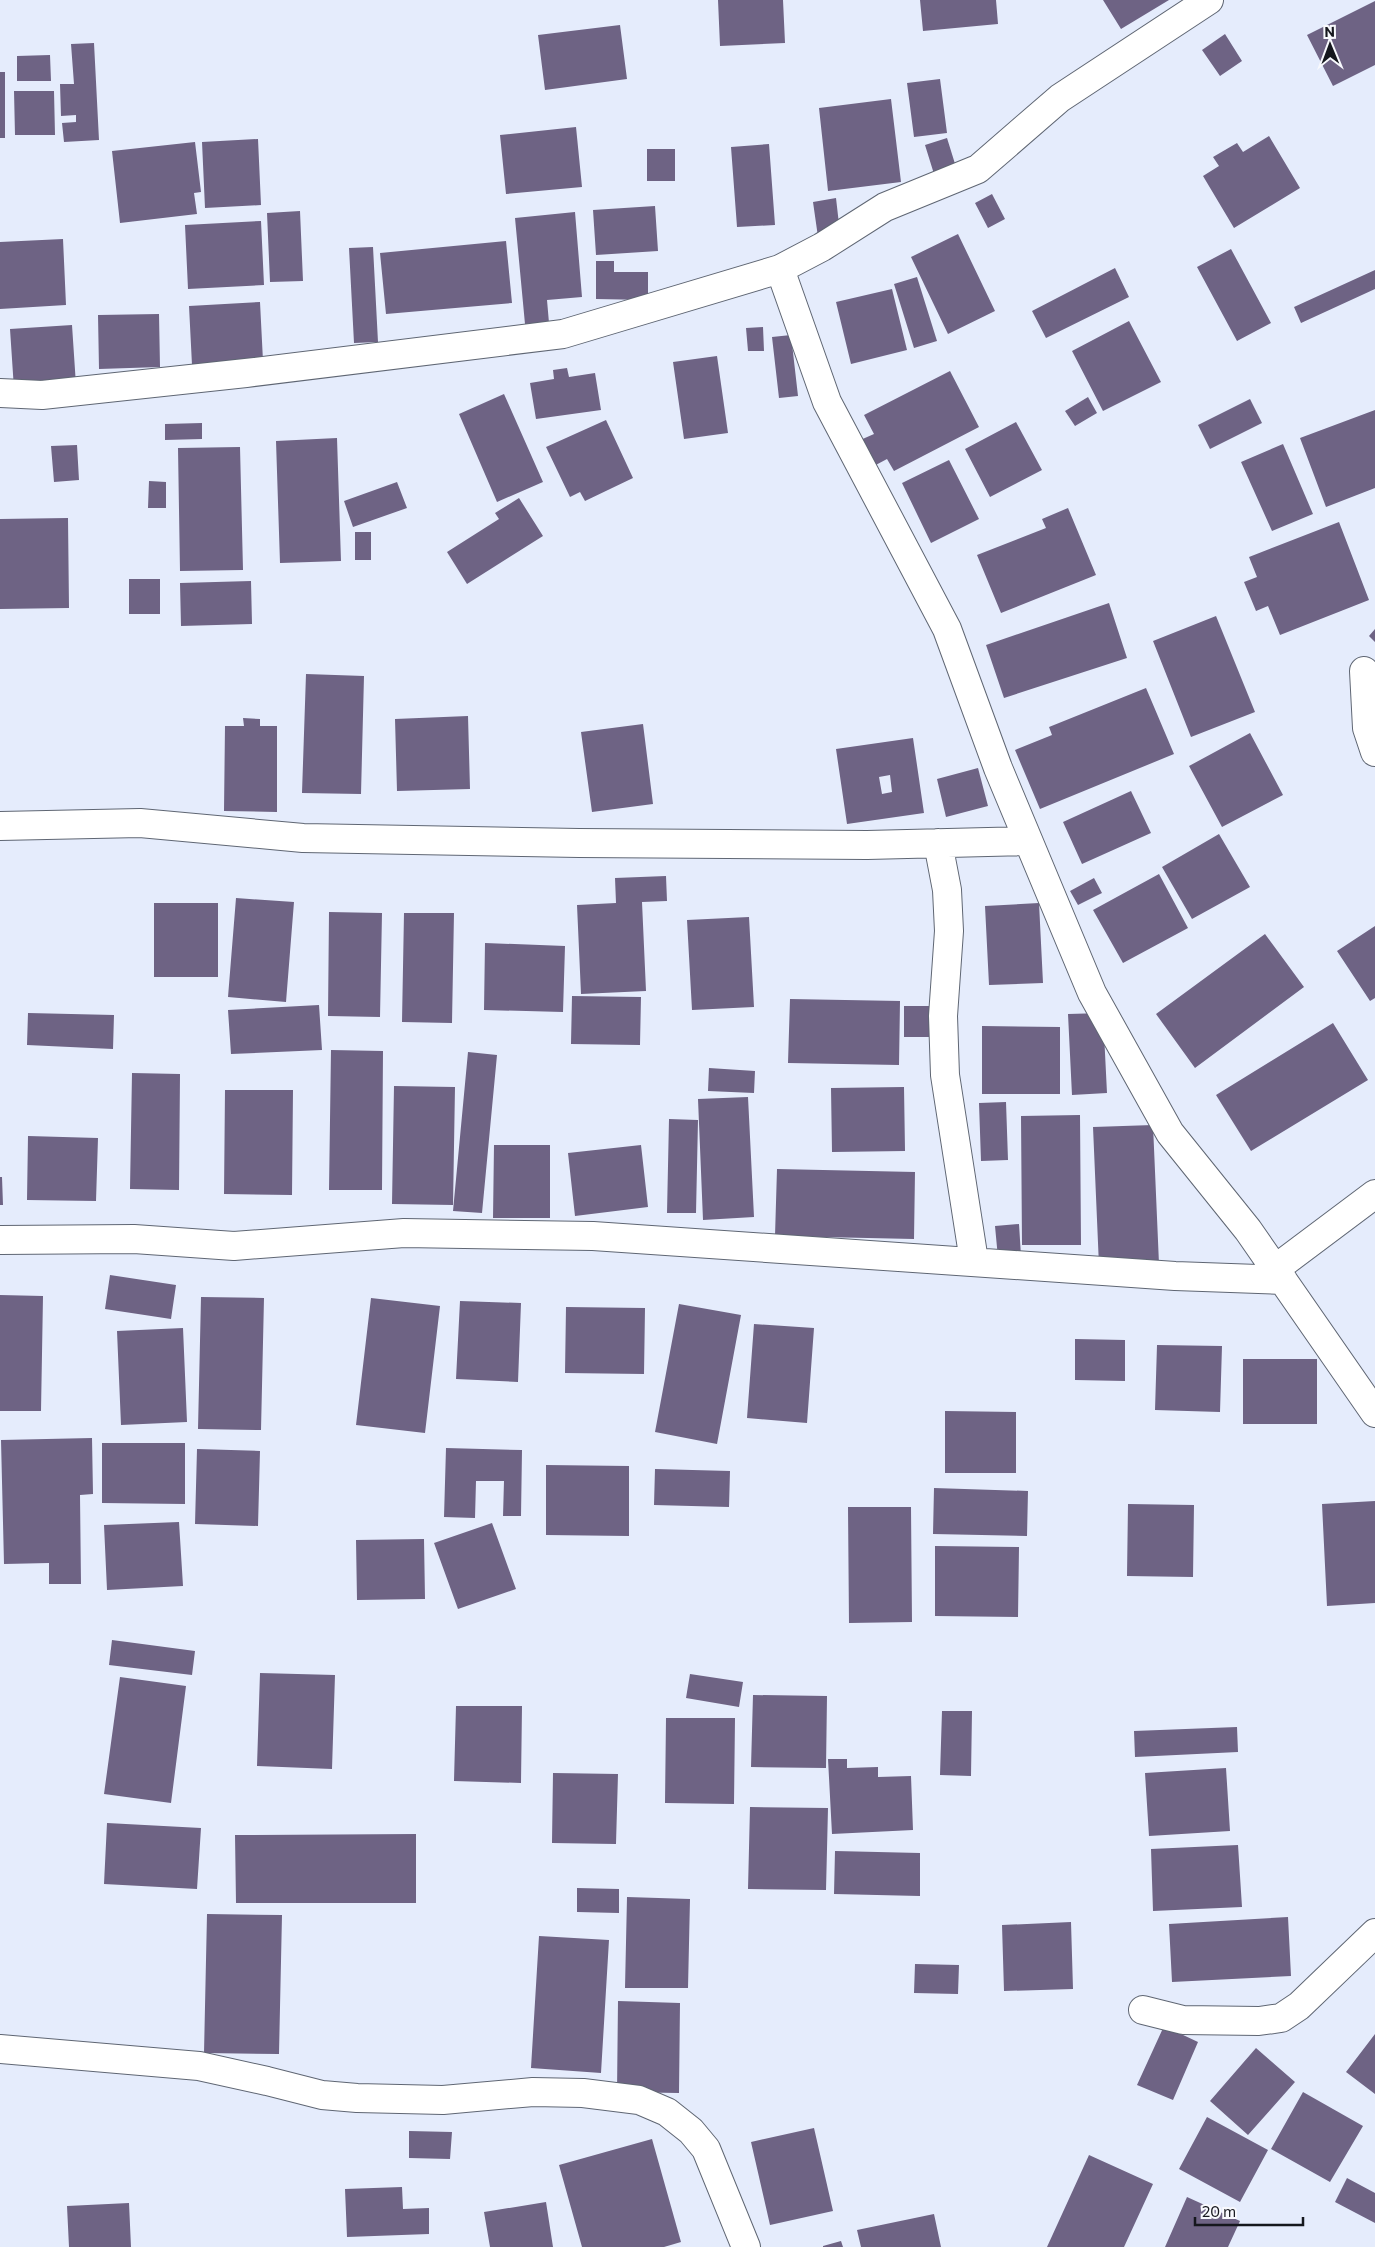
<svg xmlns="http://www.w3.org/2000/svg" width="1375" height="2247" font-family="Commissioner,sans-serif">
<style>
.building{fill:#6e6384;fill-rule:evenodd}
.lines{fill:none;stroke-linecap:round;stroke-linejoin:round}
.minor-casing{stroke:#5f6673;stroke-width:30}
.minor{stroke:#fff;stroke-width:28}
</style>
<rect width="100%" height="100%" fill="#e5ecfc"/>
<!-- building -->
<path class="building" d="M718,0H783L785,43L720,46Z
M920,0H996L998,24L923,31Z
M1103,0H1169L1121,29Z
M1375,1V65L1333,86L1307,35Z
M620,25L627,79L545,90L538,35Z
M1225,34L1242,61L1220,76L1202,50Z
M94,43L99,140L64,142L62,123L76,122V115L61,116L60,84H74L71,44Z
M50,55L51,81H17V56Z
M0,72H5V138H0Z
M940,79L947,133L914,137L907,83Z
M14,91H54L55,135H15Z
M891,99L901,182L828,191L819,108Z
M576,127L582,187L506,194L500,135Z
M1269,136L1300,188L1234,228L1203,176L1219,166L1213,157L1237,143L1243,152Z
M947,138L956,167L934,174L925,145Z
M258,139L261,205L205,208L202,142Z
M195,142L201,192L194,193L197,214L120,223L112,151Z
M769,144L775,225L737,227L731,147Z
M647,149H675V181H647Z
M992,194L1005,219L988,228L975,203Z
M836,198L840,233L818,237L813,202Z
M655,206L658,251L596,255L593,210Z
M300,211L303,281L270,282L267,213Z
M575,212L582,297L547,300L549,323L525,324L515,218Z
M261,221L264,285L188,289L185,225Z
M958,234L995,311L948,334L911,257Z
M63,239L66,305L0,309V242Z
M506,241L512,303L386,314L380,253Z
M373,247L378,342L354,343L349,248Z
M1231,249L1271,323L1237,341L1197,267Z
M596,261H614V272H648V300L596,299Z
M1115,268L1129,297L1046,338L1032,311Z
M1375,270V289L1301,323L1294,307Z
M917,277L937,341L914,348L894,284Z
M892,289L907,350L851,364L836,302Z
M260,302L263,361L192,365L189,306Z
M159,314L160,367L99,369L98,315Z
M1129,321L1161,382L1103,411L1072,351Z
M72,325L76,385L14,389L10,329Z
M763,327L764,351H748L746,328Z
M791,335L798,396L779,398L772,337Z
M717,356L728,433L684,439L673,362Z
M567,368L569,377L595,373L601,410L536,419L530,383L554,379L553,370Z
M950,371L979,427L894,471L887,459L872,467L858,441L874,434L864,415Z
M504,394L543,482L497,502L459,414Z
M1088,397L1097,413L1075,426L1065,411Z
M1250,399L1262,423L1210,449L1198,425Z
M1375,410V488L1326,507L1300,438Z
M606,420L633,478L585,501L580,492L570,497L546,447Z
M1016,422L1042,470L990,497L965,449Z
M202,423V439L165,440V424Z
M337,438L341,561L280,563L276,441Z
M1283,444L1313,514L1272,531L1241,462Z
M77,445L79,480L54,482L51,446Z
M240,447L243,570L180,571L178,448Z
M949,460L979,519L931,543L902,483Z
M149,481L166,482V508H148Z
M397,482L407,508L353,527L344,501Z
M519,498L543,536L467,584L447,552L499,519L495,513Z
M1068,508L1096,575L1001,613L977,555L1046,528L1042,519Z
M68,518L69,608L0,609V519Z
M1339,522L1369,600L1280,635L1268,606L1256,611L1244,582L1257,577L1249,557Z
M355,532H371V560H355Z
M129,579H160V614H129Z
M251,581L252,624L181,626L180,583Z
M1109,603L1127,658L1004,698L986,645Z
M1216,616L1255,712L1191,737L1153,641Z
M1375,629V642L1369,636Z
M306,674L364,676L361,794L302,793Z
M1146,688L1174,754L1040,809L1015,750L1052,735L1049,727Z
M468,716L470,789L397,791L395,719Z
M243,718L260,719V726H277V812L224,811L225,726H244Z
M643,724L653,804L592,812L581,732Z
M1250,733L1283,795L1222,827L1189,766Z
M913,738L924,813L847,824L836,749ZM890,775L892,792L882,794L879,777Z
M978,768L988,806L946,817L937,779Z
M1131,791L1151,833L1082,864L1063,822Z
M1219,834L1250,887L1192,919L1162,867Z
M1159,874L1188,928L1123,963L1093,910Z
M666,876L667,901L642,902L646,991L581,994L577,905L616,903L615,878Z
M1094,878L1102,893L1078,905L1070,891Z
M236,898L294,902L286,1002L228,997Z
M154,903H218V977H154Z
M1039,903L1043,983L989,985L985,906Z
M329,912L382,913L380,1017L328,1016Z
M404,913H454L452,1023L402,1022Z
M749,917L754,1007L692,1010L687,920Z
M1375,926V998L1370,1001L1337,951Z
M1265,934L1304,987L1195,1068L1156,1014Z
M485,943L565,946L563,1012L484,1010Z
M572,996L641,997L640,1045L571,1044Z
M790,999L900,1001L899,1065L788,1063Z
M319,1005L322,1050L231,1054L228,1010Z
M904,1006H932V1037H904Z
M28,1013L114,1015L113,1049L27,1045Z
M1103,1013L1107,1093L1072,1095L1068,1014Z
M1333,1023L1368,1080L1251,1151L1216,1095Z
M982,1026L1060,1027V1094H982Z
M331,1050L383,1051L382,1190H329Z
M468,1052L497,1055L482,1213L453,1211Z
M709,1068L755,1071L754,1093L708,1091Z
M132,1073L180,1074L179,1190L130,1189Z
M394,1086L455,1087L453,1205L392,1204Z
M904,1087L905,1151L832,1152L831,1088Z
M225,1090H293L292,1195L224,1194Z
M748,1097L754,1217L703,1220L698,1099Z
M1006,1102L1008,1160L981,1161L979,1103Z
M1080,1115L1081,1245H1022L1021,1116Z
M669,1119L698,1120L696,1213H667Z
M1153,1125L1159,1264L1099,1266L1093,1127Z
M28,1136L98,1138L96,1201L27,1200Z
M494,1145H550V1218H493Z
M641,1145L648,1207L575,1216L568,1153Z
M777,1169L915,1172L914,1239L775,1236Z
M0,1177H2L3,1205H0Z
M1019,1224L1021,1256L998,1258L995,1226Z
M110,1275L176,1285L171,1319L105,1309Z
M0,1295L43,1296L41,1411H0Z
M201,1297L264,1298L261,1430L198,1429Z
M371,1298L440,1306L425,1433L356,1425Z
M460,1301L521,1303L518,1382L456,1379Z
M679,1304L741,1315L717,1444L655,1432Z
M566,1307L645,1308L644,1374L565,1373Z
M754,1324L814,1328L807,1423L747,1418Z
M183,1328L187,1422L121,1425L117,1331Z
M1075,1339L1125,1340V1381L1075,1380Z
M1157,1345L1222,1346L1220,1412L1155,1410Z
M1243,1359H1317V1424H1243Z
M945,1411L1016,1412V1473H945Z
M92,1438L93,1494L80,1495L81,1584H49V1563L4,1564L1,1440Z
M102,1443H185V1504L102,1503Z
M446,1448L522,1450L521,1516H503L504,1481H476L475,1518L444,1517Z
M197,1449L260,1451L258,1526L195,1524Z
M546,1465L629,1466V1536L546,1535Z
M655,1469L730,1471L729,1507L654,1505Z
M934,1488L1028,1491L1027,1536L933,1534Z
M1375,1501V1603L1327,1606L1322,1504Z
M1128,1504L1194,1505L1193,1577L1127,1576Z
M848,1507H911L912,1622L849,1623Z
M179,1522L183,1586L107,1590L104,1525Z
M492,1523L516,1589L458,1609L434,1543Z
M424,1539L425,1599L357,1600L356,1540Z
M935,1546L1019,1547L1018,1617L935,1616Z
M112,1640L195,1651L192,1675L109,1665Z
M260,1673L335,1675L332,1769L257,1766Z
M690,1674L743,1682L739,1707L686,1698Z
M120,1677L186,1686L171,1803L104,1794Z
M753,1695L827,1696L826,1768L751,1767Z
M456,1706H522L521,1783L454,1781Z
M942,1711H972L971,1776L940,1775Z
M666,1718H735L734,1804L665,1803Z
M1237,1727L1238,1752L1135,1757L1134,1731Z
M828,1759H847V1768L878,1767V1777L911,1776L913,1830L832,1834Z
M1226,1768L1230,1831L1149,1836L1145,1773Z
M553,1773L618,1774L616,1844L552,1843Z
M750,1807L828,1808L826,1890L748,1889Z
M107,1823L201,1828L197,1889L104,1884Z
M416,1834V1903H236L235,1835Z
M1238,1845L1242,1907L1153,1911L1151,1849Z
M835,1851L920,1853V1896L834,1894Z
M577,1888L619,1889V1913L577,1912Z
M627,1897L690,1899L688,1988H625Z
M207,1914L282,1915L279,2054L204,2053Z
M1288,1917L1291,1976L1172,1982L1169,1924Z
M1071,1922L1073,1989L1004,1991L1002,1925Z
M539,1936L609,1940L601,2073L531,2068Z
M915,1964L959,1965L958,1994L914,1993Z
M618,2001L680,2003L679,2093L617,2092Z
M1164,2026L1198,2042L1173,2100L1137,2085Z
M1375,2034V2094L1346,2072Z
M1256,2048L1295,2082L1248,2135L1210,2101Z
M1303,2092L1363,2126L1330,2182L1271,2149Z
M1207,2117L1268,2150L1240,2202L1179,2169Z
M814,2128L833,2211L770,2225L751,2142Z
M409,2131L452,2132L450,2159L409,2158Z
M652,2139L681,2242L664,2247H582L559,2165Z
M1089,2155L1153,2184L1124,2247H1047Z
M1347,2178L1375,2193V2223L1335,2202Z
M402,2187L403,2209L429,2208V2234L347,2237L345,2189Z
M1187,2197L1240,2221L1228,2247H1165Z
M546,2202L553,2247H490L484,2212Z
M129,2203L131,2247H69L67,2206Z
M934,2214L941,2247H861L857,2230Z
M841,2241L843,2247H823V2246Z"/>
<g class="lines">
<!-- minor casing -->
<g class="minor-casing">
<path id="minor" d="M780,269L827,402L947,629L998,768L1092,993L1170,1133L1248,1230L1375,1413
M0,393L42,395L246,373L563,334L780,269L822,247L885,207L978,169L1060,98L1209,0
M1364,671L1367,728L1375,752
M0,826L140,823L303,838L579,843L867,845L1028,841
M938,843L947,890L949,931L943,1016L945,1075L974,1261
M0,1240L134,1239L234,1246L404,1233L593,1236L1175,1276L1283,1280
M1275,1269L1375,1194
M1143,2010L1183,2020L1259,2021L1281,2018L1299,2006L1375,1933
M0,2049L199,2066L267,2081L322,2095L357,2098L443,2100L533,2092L583,2093L639,2100L667,2112L691,2131L706,2149L746,2247"/>
</g>
<!-- minor -->
<use href="#minor" class="minor"/>
</g>
<!-- north arrow -->
<g transform="translate(1330 45) rotate(359)" stroke="#f8f9fd" stroke-width="4" paint-order="stroke">
<path d="M0-4L9 19L0 12L-9 19Z" fill="#15171d"/>
<text y="-8" font-size="14" font-weight="bold" text-anchor="middle" fill="#15171d">N</text>
</g>
<!-- scale -->
<path d="M1195 2217v8h108v-8" fill="none" stroke="#15171d" stroke-width="2.5"/>
<text x="1202" y="2217" font-size="15" fill="#15171d" stroke="#f8f9fd" stroke-width="4" paint-order="stroke">20 m</text>
</svg>
